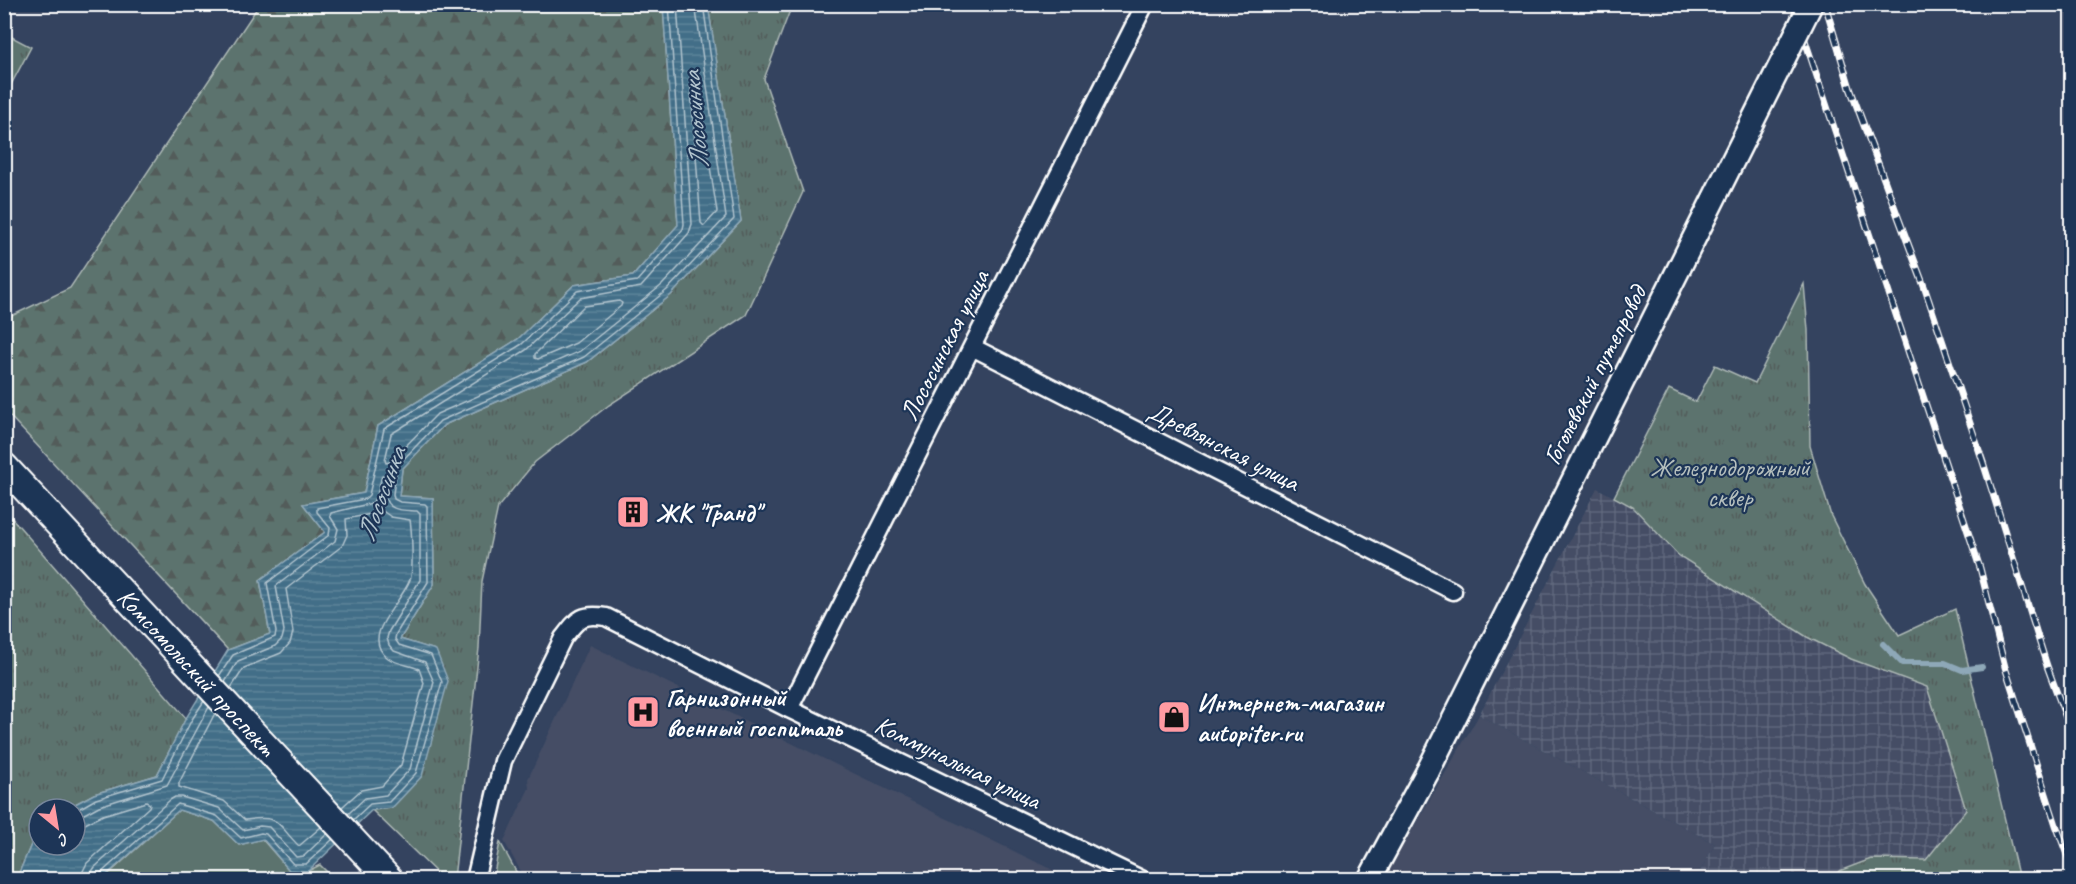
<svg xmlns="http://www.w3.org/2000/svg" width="2076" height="884" font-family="Caveat,sans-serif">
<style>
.built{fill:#444d65}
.industrial{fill:url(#industrial-grid)}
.green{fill:#5c736e;stroke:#aeb9b6;stroke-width:1.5}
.forest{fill:url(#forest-firs);stroke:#aeb9b6;stroke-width:1.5}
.park{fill:url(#park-tufts);stroke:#aeb9b6;stroke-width:1.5}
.water{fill:url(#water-rules);stroke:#8ea8b8;stroke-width:1.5}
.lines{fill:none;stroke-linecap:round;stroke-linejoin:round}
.shore{stroke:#b3c5cf;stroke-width:1.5}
.stream{stroke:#8ea8b8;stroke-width:6}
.street-casing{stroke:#fff;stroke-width:21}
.secondary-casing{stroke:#fff;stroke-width:27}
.primary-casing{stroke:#fff;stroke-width:30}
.street{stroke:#1d3557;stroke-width:16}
.secondary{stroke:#1d3557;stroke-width:22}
.primary{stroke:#1d3557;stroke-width:26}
.rail-casing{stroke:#fff;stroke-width:7}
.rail{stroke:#1d3557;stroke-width:4.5;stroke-dasharray:14;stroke-linecap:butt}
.secondary-bridge-casing{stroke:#fff;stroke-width:27;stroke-linecap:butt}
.secondary-bridge{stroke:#1d3557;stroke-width:22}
.labels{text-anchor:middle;stroke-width:4.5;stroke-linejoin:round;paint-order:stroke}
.street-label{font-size:26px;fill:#fff;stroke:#1d3557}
.park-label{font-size:26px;fill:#b6c0be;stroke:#1d3557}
.poi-label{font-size:26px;font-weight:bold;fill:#fff;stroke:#1d3557;text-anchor:start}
.water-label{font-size:27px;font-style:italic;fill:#b3c5cf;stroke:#1d3557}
</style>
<defs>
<pattern id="industrial-grid" width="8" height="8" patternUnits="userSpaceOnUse" patternTransform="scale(1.5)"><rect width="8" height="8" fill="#444d65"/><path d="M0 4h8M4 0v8" fill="none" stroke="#60687c"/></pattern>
<pattern id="forest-firs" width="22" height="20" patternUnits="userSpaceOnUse" patternTransform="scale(1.5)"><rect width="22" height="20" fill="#5c736e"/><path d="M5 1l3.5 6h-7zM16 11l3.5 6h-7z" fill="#525c5a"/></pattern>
<pattern id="park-tufts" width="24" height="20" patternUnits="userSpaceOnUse" patternTransform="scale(1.5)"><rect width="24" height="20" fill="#5c736e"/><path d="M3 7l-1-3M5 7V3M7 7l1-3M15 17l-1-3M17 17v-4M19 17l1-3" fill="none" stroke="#525c5a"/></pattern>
<pattern id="water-rules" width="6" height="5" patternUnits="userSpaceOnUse" patternTransform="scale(1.5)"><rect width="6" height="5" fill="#426e88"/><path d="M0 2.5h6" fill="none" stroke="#5e849a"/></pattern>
</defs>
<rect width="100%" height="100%" fill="#34435f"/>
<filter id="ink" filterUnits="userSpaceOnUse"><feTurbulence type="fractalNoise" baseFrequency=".0167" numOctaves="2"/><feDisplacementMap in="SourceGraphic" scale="12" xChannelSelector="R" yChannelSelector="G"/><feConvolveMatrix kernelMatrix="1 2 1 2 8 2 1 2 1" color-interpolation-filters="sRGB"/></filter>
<g filter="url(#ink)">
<!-- built -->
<path class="built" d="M590,645L1071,879H525L504,841L529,788L528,779Z
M1479,715L1715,844L1696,879L1383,880Z"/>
<!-- industrial -->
<path class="industrial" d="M1597,488L1633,507L1678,555L1807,636L1851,659L1927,687L1966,810L1926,860L1871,859L1839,871L1834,879H1696L1715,844L1479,715Z"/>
<!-- green -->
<path class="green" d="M179,810L214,821L239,845L262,839L289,870L308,871L320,865L334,879L102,880Z
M500,842L520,879H493Z"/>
<!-- forest -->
<path class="forest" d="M259,5H663L678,225L633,276L574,285L518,339L378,426L364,493L303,504L325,532L260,580L270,634L228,650L5,411V319L70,288Z"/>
<!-- park -->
<path class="park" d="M708,5H792L764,79L803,192L746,315L609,405L535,462L498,507L482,581L479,648L454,879H443L372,810L392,808L435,650L400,639L434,584L433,498L399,496L402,469L444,425L587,362L671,295L741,221Z
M5,18L12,22L6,34L31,47L5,96Z
M1804,284L1808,330L1810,446L1831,516L1865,584L1899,635L1955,609L2019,879H1834L1839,871L1871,859L1926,860L1966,810L1927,687L1851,659L1807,637L1678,555L1633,507L1614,497L1669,389L1696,402L1715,365L1755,383Z
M4,509L186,718L157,775L94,794L66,809H39V826L16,880L4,879Z"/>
<!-- water -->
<path class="water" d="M663,5H708L741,221L671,295L587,362L444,425L402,469L399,496L433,498L434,584L400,639L436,650L448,681L422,776L392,808L372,810L308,871L289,870L263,839L239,845L214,821L179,810L102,879L16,880L39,826V845H75V809H66L94,794L157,775L186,718L228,650L270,634L260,580L325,532L303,504L364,493L378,426L518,339L574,285L633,276L678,225Z"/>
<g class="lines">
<!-- shore -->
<path class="shore" d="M677,4L692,224L689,233L641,287L580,298L526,350L391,434L385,460L386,463L390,462L437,414L580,351L662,285L726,217L695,4
M693,74L696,76L717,212L704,226L701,223L690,77Z
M619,301L622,303L621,306L576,343L538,359L535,358V354L584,306Z
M219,676L233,655L275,637L276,632L267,583L329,535L330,528L317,512V508L365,499L369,495L384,429L522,344L577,291L637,281L683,229L684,224L669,4
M225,682L238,661L275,646L282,639L284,631L276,586L335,541L338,529L330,516L331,513L372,503L377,496L382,475H386C387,481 385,488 385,495C386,512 405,510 417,511L420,514V580L389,631L387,638L389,645L394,651L425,662L434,682L410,769L386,795L365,798L348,814
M231,688L244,668L281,653L290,643L293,632L286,589L342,546L347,535L346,519L371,514L380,509L391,517L410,520C412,531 413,566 411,576C407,599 357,635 388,658C397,664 409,665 419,669L424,683L401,765L382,786L361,790L342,807
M215,713L179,783V787L224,801L245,820C282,814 276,824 299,846L321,827
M75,811L96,799L162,779L191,721L204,701
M75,819L99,806L167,785L209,707
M353,820L370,804L389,802L416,773L442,682L431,655L399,645L395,639L396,634L428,582L427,506L425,504L400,502L394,499L393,494L397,466L440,421L584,357L667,290L734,219L703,4
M75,829L103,815L146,802L150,804L149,807L87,863L83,871L82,880
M91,880V873L95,867L170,800L175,797H182L219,808L243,830L260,826L269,827L296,857L304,856L327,834
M98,880L101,873L178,804L217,816L241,838L261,833L266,834L293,864H306L333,839"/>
<!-- stream -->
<path class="stream" d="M1883,644L1902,663H1945L1962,670L1982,667"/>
<!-- street casing -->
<g class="street-casing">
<path id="street" d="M972,347L1453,591
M789,709L1145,4
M475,880L503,761L563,638C578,619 581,613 606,617L789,709L1143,880"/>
</g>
<!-- secondary casing -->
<g class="secondary-casing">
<path id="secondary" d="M1369,880L1428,771"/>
</g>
<!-- primary casing -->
<g class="primary-casing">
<path id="primary" d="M4,466L390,880"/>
</g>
<!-- street -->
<use href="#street" class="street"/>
<!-- secondary -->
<use href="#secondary" class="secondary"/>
<!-- primary -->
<use href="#primary" class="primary"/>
<!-- rail casing -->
<g class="rail-casing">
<path id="rail" d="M1793,4L1980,568L2005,667L2056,825L2072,868
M1825,4L1850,88L1925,289L1983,462L2047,666L2072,734"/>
</g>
<!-- rail -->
<use href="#rail" class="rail"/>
<!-- secondary-bridge casing -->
<g class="secondary-bridge-casing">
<path id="secondary-bridge" d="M1428,771L1811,4"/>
</g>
<!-- secondary-bridge -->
<use href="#secondary-bridge" class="secondary-bridge"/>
</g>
</g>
<!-- icons -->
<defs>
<g id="building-square" transform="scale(1.725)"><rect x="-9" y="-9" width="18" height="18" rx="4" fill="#ff9aa2" stroke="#1d3557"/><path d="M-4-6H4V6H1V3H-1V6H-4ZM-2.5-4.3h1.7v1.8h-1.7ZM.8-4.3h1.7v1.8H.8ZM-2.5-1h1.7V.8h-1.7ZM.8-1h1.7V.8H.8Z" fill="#111"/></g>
<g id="hospital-square" transform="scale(1.725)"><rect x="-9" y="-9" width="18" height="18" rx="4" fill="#ff9aa2" stroke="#1d3557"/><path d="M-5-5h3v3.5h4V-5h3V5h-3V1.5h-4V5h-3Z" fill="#111"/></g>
<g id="shop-square" transform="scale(1.725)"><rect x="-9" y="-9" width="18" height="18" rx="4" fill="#ff9aa2" stroke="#1d3557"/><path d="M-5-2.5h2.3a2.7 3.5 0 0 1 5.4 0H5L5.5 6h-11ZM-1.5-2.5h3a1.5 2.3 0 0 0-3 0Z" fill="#111"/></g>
</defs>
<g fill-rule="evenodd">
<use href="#building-square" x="633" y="512"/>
<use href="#hospital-square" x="643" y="712"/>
<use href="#shop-square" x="1174" y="717"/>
</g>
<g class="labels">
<!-- street labels -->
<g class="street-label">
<text transform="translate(944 345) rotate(-63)" y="9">Лососинская улица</text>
<text transform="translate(1594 375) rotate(-63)" y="9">Гоголевский путепровод</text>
<text transform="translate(1224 446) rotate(27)" y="9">Древлянская улица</text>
<text transform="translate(197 672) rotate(47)" y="9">Комсомольский проспект</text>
<text transform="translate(958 762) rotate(26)" y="9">Коммунальная улица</text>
</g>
<!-- park labels -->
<g class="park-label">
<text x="1730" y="476">Железнодорожный<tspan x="1730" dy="30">сквер</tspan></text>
</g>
<!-- poi labels -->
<g class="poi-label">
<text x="656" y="521">ЖК "Гранд"</text>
<text x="666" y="706">Гарнизонный<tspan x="666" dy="30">военный госпиталь</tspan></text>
<text x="1197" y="711">Интернет-магазин<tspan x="1197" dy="30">autopiter.ru</tspan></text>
</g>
<!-- water labels -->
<g class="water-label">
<text transform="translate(695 120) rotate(-95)" y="9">Лососинка</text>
<text transform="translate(381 494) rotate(-70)" y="9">Лососинка</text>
</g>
</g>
<!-- margin -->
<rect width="2076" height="884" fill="none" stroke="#1d3557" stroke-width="24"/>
<rect x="12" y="12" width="2052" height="860" fill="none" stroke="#fff" stroke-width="2" filter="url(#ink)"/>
<!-- north arrow -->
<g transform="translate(57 827) rotate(150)"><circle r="28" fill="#1d3557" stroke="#77869a" stroke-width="1.5"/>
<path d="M0-4.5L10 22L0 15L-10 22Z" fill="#ff9aa2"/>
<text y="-9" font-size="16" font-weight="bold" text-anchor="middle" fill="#ffffff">С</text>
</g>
</svg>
